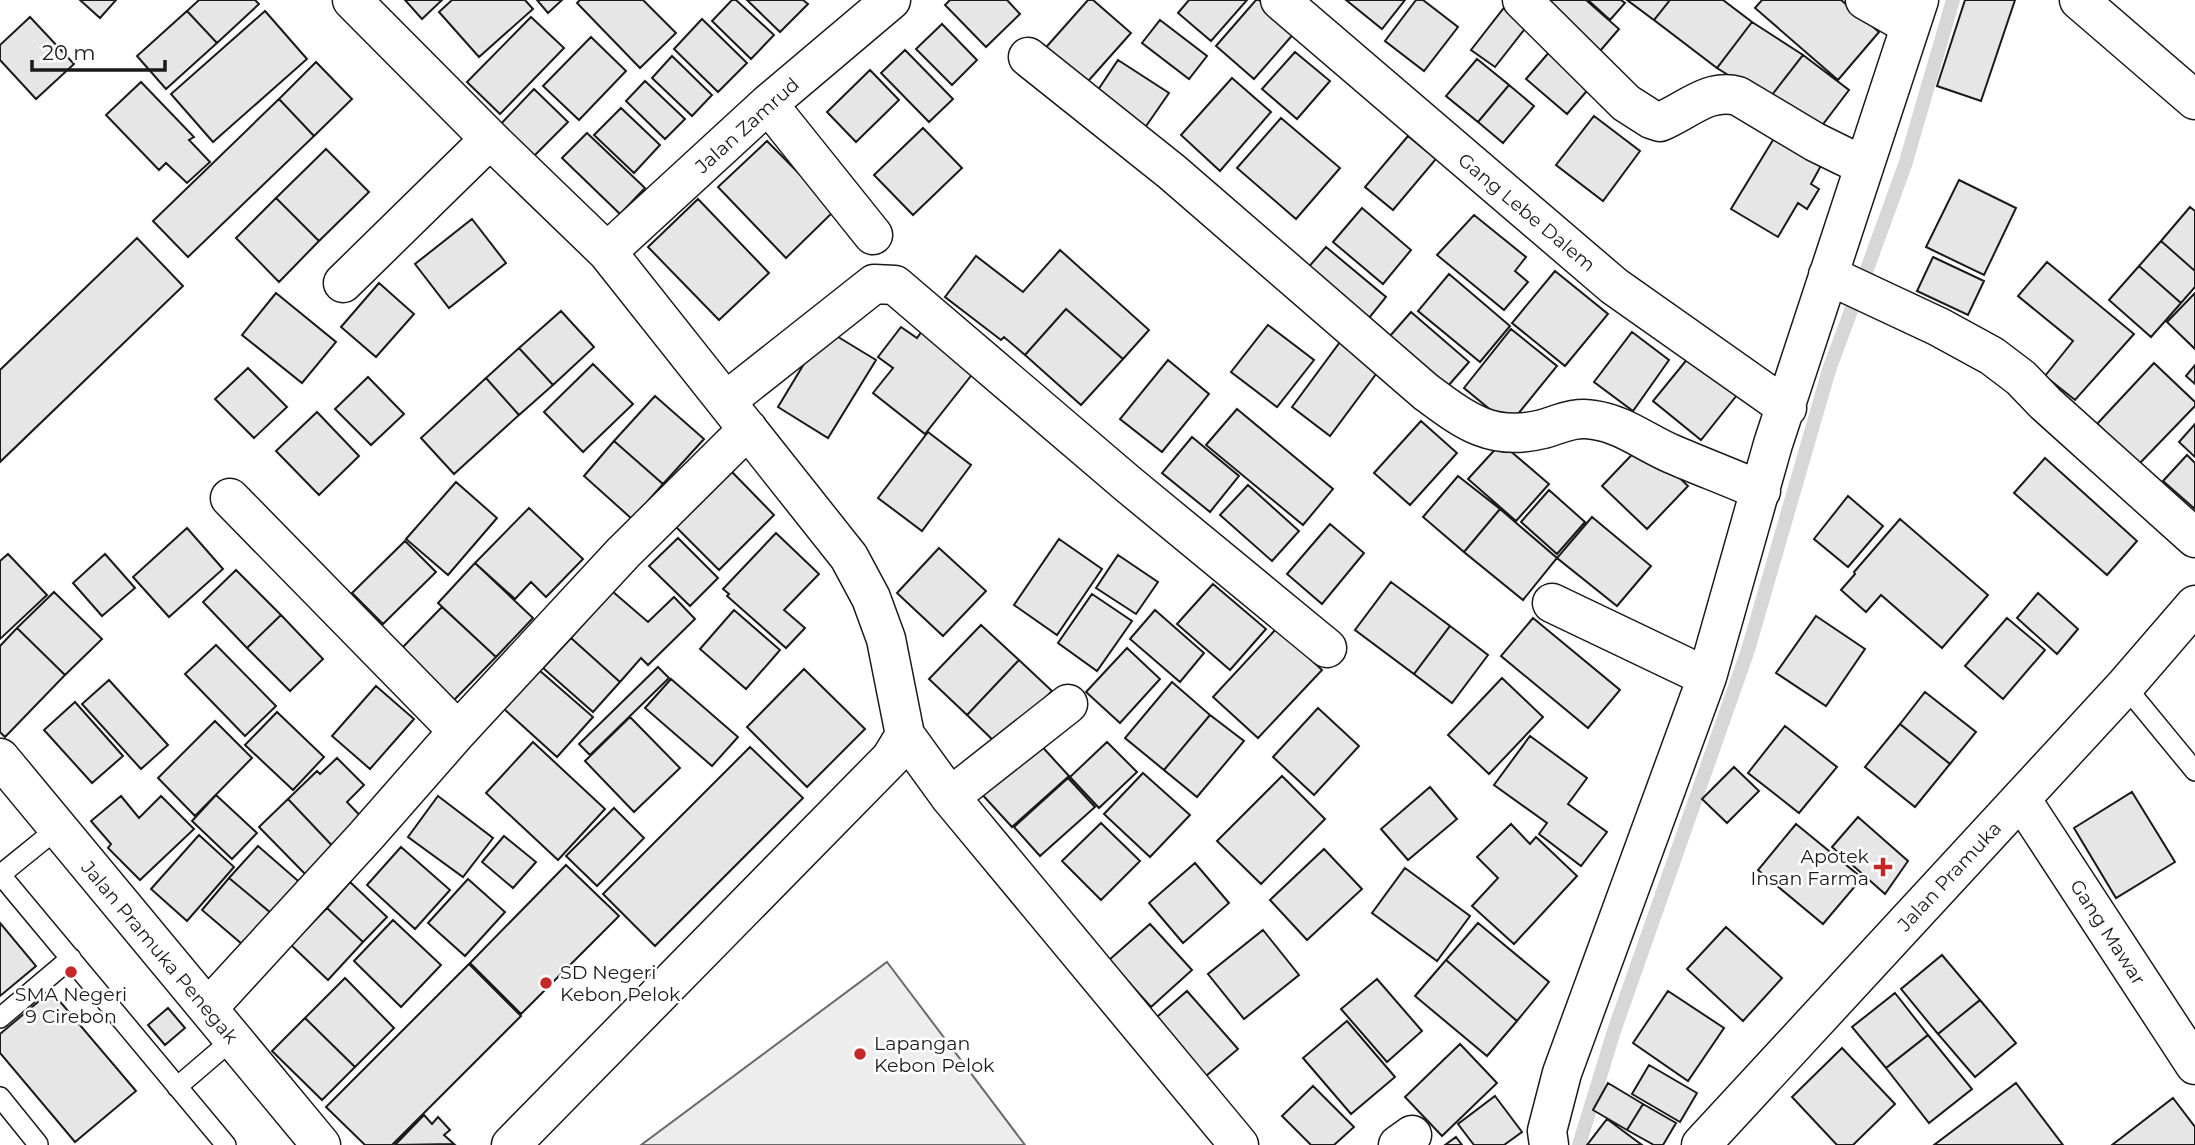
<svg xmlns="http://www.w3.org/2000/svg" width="2195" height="1145" font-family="Montserrat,sans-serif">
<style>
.built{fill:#ededed;stroke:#6a6a6a;stroke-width:2}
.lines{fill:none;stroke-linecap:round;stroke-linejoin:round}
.stream{stroke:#d7d7d7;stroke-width:14}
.building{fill:#e6e6e6;stroke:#1a1a1a;stroke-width:2}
.lane-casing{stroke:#1a1a1a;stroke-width:22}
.street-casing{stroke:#1a1a1a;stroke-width:41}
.secondary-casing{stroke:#1a1a1a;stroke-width:41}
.lane{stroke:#fff;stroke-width:19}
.street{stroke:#fff;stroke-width:38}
.secondary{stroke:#fff;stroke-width:38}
.poi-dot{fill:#c62828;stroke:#fff;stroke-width:2.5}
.labels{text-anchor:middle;stroke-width:5;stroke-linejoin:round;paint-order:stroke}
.street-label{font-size:19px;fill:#1a1a1a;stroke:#fff}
.poi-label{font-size:19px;fill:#1a1a1a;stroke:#fff;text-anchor:start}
</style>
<rect width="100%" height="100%" fill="#fff"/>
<!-- built -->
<path class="built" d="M887,962L1025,1145H641Z"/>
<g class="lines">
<!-- stream -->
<path class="stream" d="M1866,272L1905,165L1953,0
M1579,1145L1614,1031L1748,650L1829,370L1856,297"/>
</g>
<!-- building -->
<path class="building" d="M80,0H116L100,18Z
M199,0H255L259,4L217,43L187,11Z
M405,0H442L422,19Z
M452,0H525L533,9L479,57L439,12Z
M537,0H562L548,13Z
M580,0H643L676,33L640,68L577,3Z
M732,0H736L774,35L751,59L712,21Z
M747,0H803L808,4L780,32Z
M950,0H1007L1020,14L986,47L945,5Z
M1088,0H1093L1131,33L1082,88L1041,53Z
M1189,0H1247L1211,41L1178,13Z
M1256,0H1259L1296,31L1254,79L1216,46Z
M1346,0H1405L1382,29Z
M1416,0H1423L1458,27L1424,71L1385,41Z
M1510,0L1535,16L1495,67L1471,50Z
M1541,0H1586L1619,29L1594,58Z
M1588,0H1621L1625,3L1610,20Z
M1627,0H1670L1654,20Z
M1670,0H1723L1752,22L1717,68L1654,20Z
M1762,0H1841L1879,32L1838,80L1755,8Z
M1965,0H2015L1981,101L1937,86Z
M187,11L217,43L166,89L137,56Z
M265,11L307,59L213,142L171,94Z
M30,17L74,64L36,99L0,60V45Z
M531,17L564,48L500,114L467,82Z
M702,19L747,63L718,92L674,49Z
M1160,20L1207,56L1189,79L1142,43Z
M1752,22L1803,55L1768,100L1717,68Z
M942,24L977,60L952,85L916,49Z
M591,37L626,71L579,120L543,86Z
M1557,43L1598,78L1567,114L1526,79Z
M905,50L953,99L929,122L881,73Z
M1295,52L1330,81L1297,119L1262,89Z
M1803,55L1849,90L1814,136L1768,100Z
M672,56L712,95L692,116L652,78Z
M1477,59L1509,85L1478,122L1446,96Z
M1118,60L1169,93L1142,132L1092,99Z
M316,62L352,99L314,136L279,99Z
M870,70L899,100L856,142L827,112Z
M1232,78L1271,112L1220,171L1181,135Z
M645,81L685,119L665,139L626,101Z
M141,82L194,137L189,140L210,162L187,183L166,163L159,170L106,115Z
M1509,85L1534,106L1503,143L1478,122Z
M534,89L568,122L530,160L497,128Z
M279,99L314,136L188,257L153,221Z
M621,108L660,145L634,173L594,135Z
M1594,116L1640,151L1603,201L1556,165Z
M1281,118L1340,168L1296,219L1237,168Z
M923,128L962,168L913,215L874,175Z
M587,133L645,188L620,214L562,158Z
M1776,135L1823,162L1811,184L1819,189L1807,209L1798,203L1778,237L1731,209Z
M1408,136L1436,159L1393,210L1365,187Z
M767,141L835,210L786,258L718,187Z
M326,149L369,192L319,241L276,198Z
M1959,180L2016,208L1984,275L1926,247Z
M276,198L319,241L279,282L236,238Z
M698,199L769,273L719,320L648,247Z
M2190,207L2195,211V271L2161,241Z
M1362,208L1411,250L1383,284L1333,242Z
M1474,215L1526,257L1515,271L1528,282L1504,310L1437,255Z
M472,219L506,263L449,308L415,264Z
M137,238L183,286L0,462V370Z
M2161,241L2195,271V287L2181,303L2139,266Z
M1326,247L1386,297L1361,328L1300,277Z
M1060,250L1149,330L1123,359L1066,309L1025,355L1004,337L1001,340L945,297L976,256L1023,292Z
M1933,257L1984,281L1968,315L1917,291Z
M2047,262L2134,334L2075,400L2045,376L2073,341L2018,296Z
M2139,266L2181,303L2151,337L2109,300Z
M1555,271L1608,314L1565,366L1512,323Z
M1449,274L1510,326L1480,362L1418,311Z
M379,283L414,314L376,357L341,327Z
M276,293L336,342L302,383L242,335Z
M2195,293V349L2167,322Z
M1066,309L1123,359L1081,405L1025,355Z
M561,311L594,347L553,385L519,348Z
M1411,312L1469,362L1441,394L1383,344Z
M1268,325L1314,360L1277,407L1231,372Z
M901,327L917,338L922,331L974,372L925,434L873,393L893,368L878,357Z
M825,329L876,360L828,438L778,407Z
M1511,329L1557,366L1509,425L1464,388Z
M1632,332L1669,360L1633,411L1594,382Z
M1343,338L1382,366L1330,436L1292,407Z
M519,348L553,385L519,415L486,378Z
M1689,357L1737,395L1701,440L1653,401Z
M1168,360L1209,394L1162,452L1120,419Z
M2154,363L2195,402V406L2139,464L2097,424Z
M593,364L633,404L583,452L544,412Z
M2195,365V384L2186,376Z
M248,368L287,407L254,438L215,399Z
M368,377L404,414L371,445L335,409Z
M486,378L519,415L454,474L421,438Z
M655,396L704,439L663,484L614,441Z
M1237,409L1333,489L1303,525L1206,445Z
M317,412L359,456L319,495L276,451Z
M1421,421L1457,453L1410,505L1374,473Z
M2195,424V457L2179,442Z
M928,432L971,465L922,531L878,498Z
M1192,437L1239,476L1210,512L1162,473Z
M614,441L663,484L632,519L584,476Z
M1501,443L1549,484L1516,521L1468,479Z
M1643,443L1688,486L1647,529L1602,486Z
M2187,455L2195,463V509L2163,481Z
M2045,458L2137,541L2107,575L2014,493Z
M732,472L774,515L719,570L676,527Z
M1458,476L1500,509L1464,552L1423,517Z
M456,482L497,518L448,575L406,539Z
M1248,485L1299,531L1272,561L1220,515Z
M1549,490L1585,522L1557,554L1521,522Z
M1848,496L1883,526L1848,567L1814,539Z
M529,508L583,559L546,597L531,582L515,599L475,563Z
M1500,509L1557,558L1523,600L1464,552Z
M1592,517L1651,566L1617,606L1557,558Z
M1900,519L1988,595L1942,648L1881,595L1866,612L1841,590L1855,574L1854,572Z
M1330,524L1364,553L1322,604L1287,574Z
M187,528L223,569L169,617L133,577Z
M776,533L819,574L784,610L805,628L786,648L727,596L729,594L723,589Z
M678,538L718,578L690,606L649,566Z
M1059,539L1102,569L1057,635L1014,605Z
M405,541L436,572L383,624L352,593Z
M939,548L986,591L943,636L897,593Z
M8,554L47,595L0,639V561Z
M105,554L135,588L102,616L73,583Z
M1118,555L1158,582L1136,614L1096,588Z
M475,563L533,618L496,657L438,603Z
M236,570L281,615L247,648L203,602Z
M1391,582L1450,626L1414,674L1355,630Z
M1213,584L1266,629L1230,670L1177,624Z
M612,591L648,622L674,597L695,619L648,665L641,658L620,682L571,638Z
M54,592L102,639L65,675L17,628Z
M2038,593L2078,629L2057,654L2017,618Z
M1092,594L1132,621L1097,671L1058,643Z
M442,607L496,657L454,700L400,650Z
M734,610L780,650L746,689L700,649Z
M1155,610L1204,653L1180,682L1130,639Z
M281,615L323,659L290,691L247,648Z
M1816,616L1865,649L1826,706L1776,673Z
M1533,618L1620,690L1588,728L1501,656Z
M2007,618L2045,650L2003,699L1965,666Z
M981,625L1019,660L967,715L929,679Z
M1450,626L1488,655L1452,703L1414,674Z
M17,628L65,675L5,737L0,732V646Z
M1277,628L1322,670L1258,738L1213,697Z
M571,638L620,682L593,712L543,668Z
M216,645L276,706L245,736L185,674Z
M1127,648L1160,679L1120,723L1086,692Z
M1019,660L1052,691L999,746L967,715Z
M658,667L669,678L590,755L579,744Z
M804,669L865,729L807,787L747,727Z
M539,670L593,717L557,757L504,709Z
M1502,678L1543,717L1489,774L1448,735Z
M671,679L738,737L712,766L645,708Z
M109,680L168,745L141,769L82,704Z
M1172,682L1210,715L1164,770L1125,738Z
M376,686L414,719L370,769L332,736Z
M1925,692L1976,732L1950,764L1900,724Z
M75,702L123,756L92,783L44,730Z
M1318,708L1359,746L1314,795L1273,757Z
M277,712L324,757L293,790L245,745Z
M1210,715L1244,741L1197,797L1164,770Z
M630,717L680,768L634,812L585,761Z
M215,721L252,758L195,816L158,778Z
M1900,724L1950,764L1915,807L1865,767Z
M1785,726L1837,767L1799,813L1748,773Z
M1530,736L1587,778L1568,804L1607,832L1581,866L1539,834L1547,823L1494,785Z
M1036,740L1069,776L1012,827L979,791Z
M533,742L605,809L558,860L486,793Z
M1107,742L1137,772L1099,808L1070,777Z
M750,747L803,798L655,946L603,894Z
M337,758L364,785L347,802L370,826L340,854L288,799L317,771L320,774Z
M1734,767L1759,791L1727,823L1702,799Z
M1143,773L1190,815L1150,857L1104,814Z
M1282,776L1325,819L1261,884L1217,841Z
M1068,778L1095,807L1040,856L1014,827Z
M1430,787L1457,819L1408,860L1381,829Z
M2132,792L2175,862L2116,898L2074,828Z
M216,795L257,833L232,859L192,821Z
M121,796L139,818L161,796L194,829L140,880L108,848L111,844L91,821Z
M438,796L493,838L463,877L408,837Z
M288,799L340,854L312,881L259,827Z
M614,808L644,838L597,886L566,856Z
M1858,817L1908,861L1885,894L1832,847Z
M1101,823L1140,861L1101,900L1062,861Z
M1511,824L1530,844L1536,837L1577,876L1514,944L1472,906L1498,878L1477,857Z
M1796,824L1862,878L1823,924L1758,870Z
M199,835L234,867L187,921L151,889Z
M504,836L536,862L513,888L482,862Z
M258,846L304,886L277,918L229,878Z
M401,847L450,890L415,929L367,885Z
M1324,849L1362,889L1307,940L1270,900Z
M1195,863L1229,903L1183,943L1149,903Z
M566,865L619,916L521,1014L470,963Z
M1405,868L1470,916L1437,961L1372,913Z
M229,878L277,918L249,950L202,910Z
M468,879L505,912L465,956L428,923Z
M350,882L387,917L363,942L327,908Z
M327,908L363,942L328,980L291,945Z
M393,920L441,965L401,1007L354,961Z
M0,923L36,966L0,996Z
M1478,923L1549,982L1517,1021L1446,960Z
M1150,924L1192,970L1151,1007L1109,960Z
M1726,927L1782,978L1743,1021L1687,969Z
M1263,930L1299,975L1244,1019L1208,974Z
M1942,955L1980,1000L1938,1034L1901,989Z
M1446,960L1517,1021L1487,1056L1415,996Z
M469,964L521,1016L392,1145H365L326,1107Z
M345,978L394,1028L355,1067L305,1018Z
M1377,979L1422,1031L1387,1062L1341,1009Z
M51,991L136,1091L75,1142L0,1053V1034Z
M1187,991L1238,1049L1200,1081L1150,1023Z
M1668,991L1724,1028L1688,1081L1633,1043Z
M1895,993L1928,1035L1886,1068L1852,1027Z
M1980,1000L2016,1043L1975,1077L1938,1034Z
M168,1008L185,1028L165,1045L148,1025Z
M305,1018L355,1067L322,1100L272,1051Z
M1347,1021L1395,1077L1351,1114L1303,1058Z
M1928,1035L1972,1089L1929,1123L1886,1068Z
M1460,1044L1497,1083L1442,1136L1405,1097Z
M1842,1048L1895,1104L1853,1145H1837L1792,1097Z
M1649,1065L1697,1093L1680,1122L1632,1094Z
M1608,1083L1643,1104L1627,1130L1593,1110Z
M2016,1083L2063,1145H1934Z
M1313,1086L1354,1127L1334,1145H1311L1282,1116Z
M1495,1096L1522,1132L1504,1145H1474L1458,1124Z
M2173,1098L2195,1127V1145H2112Z
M1643,1104L1676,1123L1663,1145H1654L1627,1130Z
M424,1115L432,1124L438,1117L450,1130L444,1135L454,1144L395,1145Z
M1607,1119L1642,1145H1587Z
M1456,1137L1462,1145H1445Z"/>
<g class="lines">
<!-- lane casing -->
<g class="lane-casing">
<path id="lane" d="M2125,686L2195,771
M0,874L226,1145
M0,875L58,828
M0,1018L71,958
M177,1087L233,1039
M0,1097L38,1144"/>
</g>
<!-- street casing -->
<g class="street-casing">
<path id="street" d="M352,0L490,139L607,252L849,557L871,598L886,639L905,735L950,797L1239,1145
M1280,0L1614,286L1787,408
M1522,0L1626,103L1651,119L1660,122C1687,111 1708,88 1738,96L1815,142L1864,166
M1865,0L1909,25
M2079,0L2195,100
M1028,57L1172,172L1426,392C1465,421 1492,442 1543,429C1560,424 1576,416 1594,420C1623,424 1646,443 1672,454C1702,467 1732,478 1761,491
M768,104L873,235
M607,252L768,104L891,0
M1828,275L1939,327L1992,356L2021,378L2045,403L2195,538
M343,283L490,139
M726,401L874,284L895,285L1128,484L1327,648
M230,498L458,731
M1552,603L1707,677
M0,758L321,1145
M950,797L1068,704
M2021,799L2195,1065
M208,1008L365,837L458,731L623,553L748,429
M511,1145L891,758L905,735
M1398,1145L1412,1135
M1549,1145L1547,1131L1562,1073L1707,677L1773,444L1919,0"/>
</g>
<!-- secondary casing -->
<g class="secondary-casing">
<path id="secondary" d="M1701,1145L2125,686L2195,605"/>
</g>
<!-- lane -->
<use href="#lane" class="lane"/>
<!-- street -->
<use href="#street" class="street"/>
<!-- secondary -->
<use href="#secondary" class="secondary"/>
</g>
<!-- markers -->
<g class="poi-dot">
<path d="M1879.5 856.5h7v7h7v7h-7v7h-7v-7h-7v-7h7z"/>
<circle cx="71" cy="972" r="7"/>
<circle cx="546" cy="983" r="7"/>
<circle cx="860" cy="1054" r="7"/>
</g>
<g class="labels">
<!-- street labels -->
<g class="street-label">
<text transform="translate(747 125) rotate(-42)" y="7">Jalan Zamrud</text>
<text transform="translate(1527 212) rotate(40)" y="7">Gang Lebe Dalem</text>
<text transform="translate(1949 876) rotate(-47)" y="7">Jalan Pramuka</text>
<text transform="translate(2108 932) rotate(57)" y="7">Gang Mawar</text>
<text transform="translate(160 952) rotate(50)" y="7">Jalan Pramuka Penegak</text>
</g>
<!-- poi labels -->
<g class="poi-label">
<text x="1869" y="863" text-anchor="end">Apotek<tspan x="1869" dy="22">Insan Farma</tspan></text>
<text x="560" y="979">SD Negeri<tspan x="560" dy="22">Kebon Pelok</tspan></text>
<text x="71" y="1001" text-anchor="middle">SMA Negeri<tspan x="71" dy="22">9 Cirebon</tspan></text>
<text x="874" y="1050">Lapangan<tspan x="874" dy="22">Kebon Pelok</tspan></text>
</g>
</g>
<!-- scale -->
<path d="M32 60v10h133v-10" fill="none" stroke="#1a1a1a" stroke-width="3.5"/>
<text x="42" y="60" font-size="21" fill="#1a1a1a" stroke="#ffffff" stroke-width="5" paint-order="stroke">20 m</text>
</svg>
